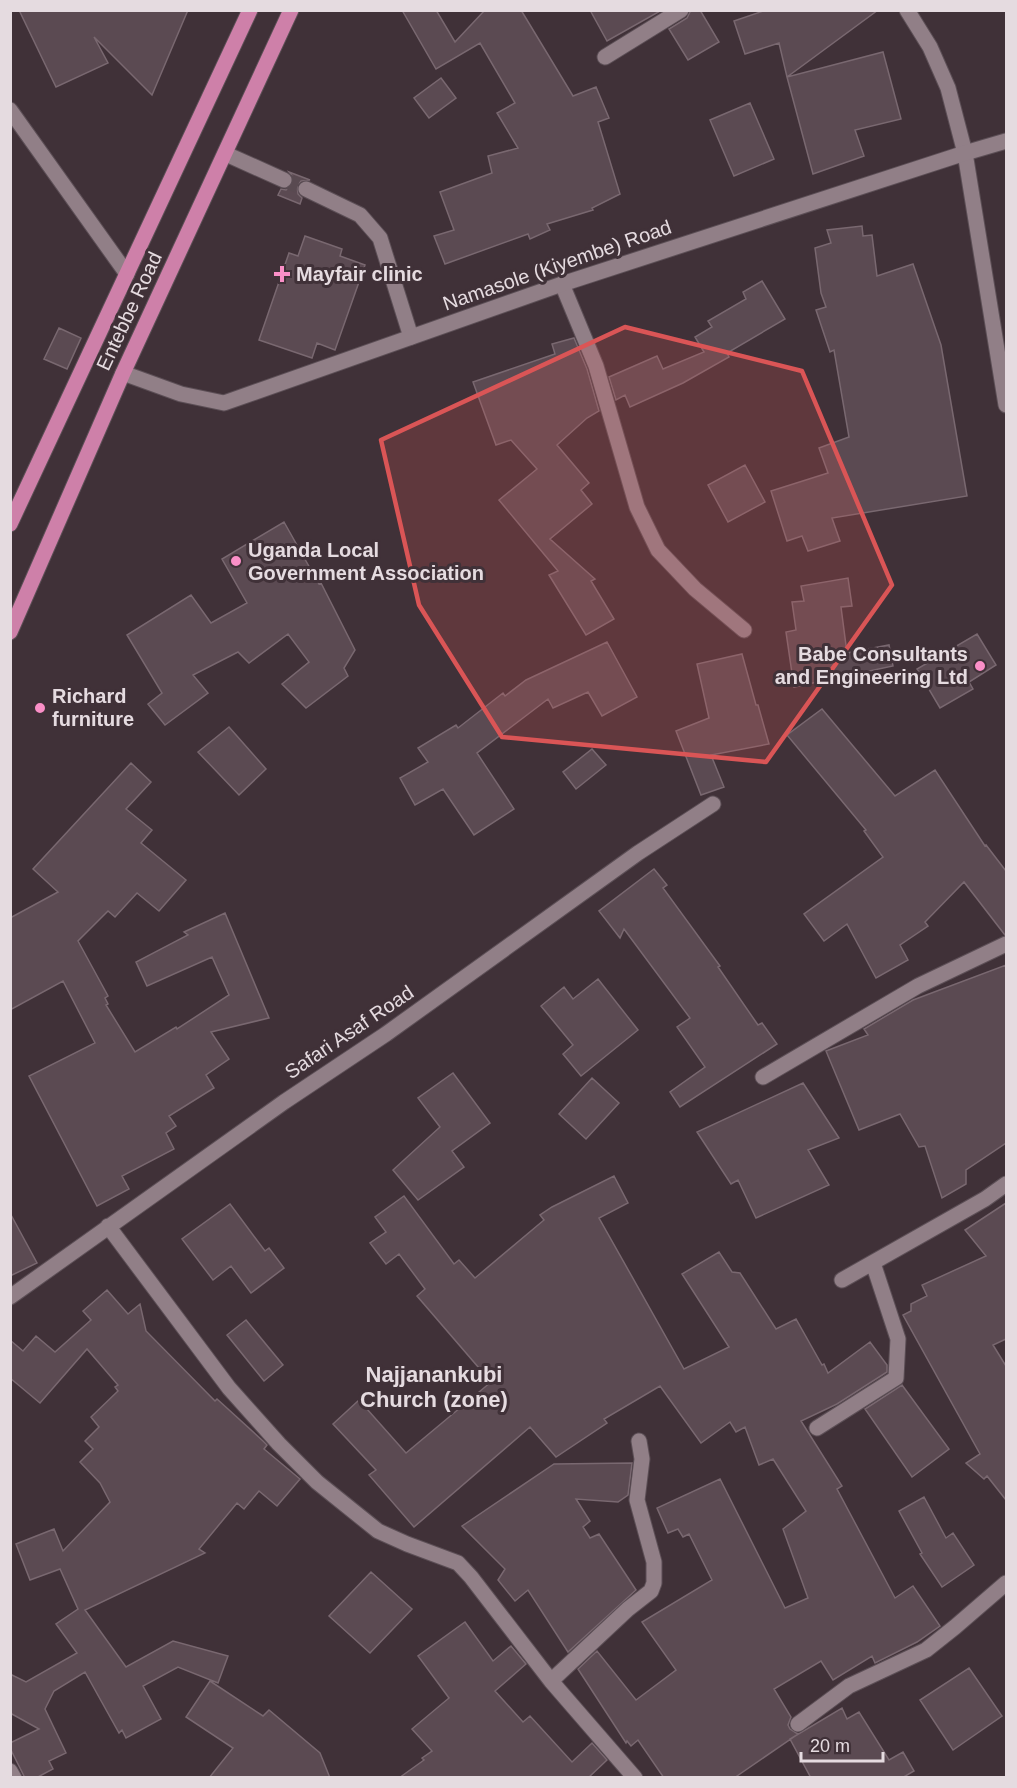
<svg xmlns="http://www.w3.org/2000/svg" width="1017" height="1788" font-family="Helvetica,sans-serif">
<style>
.building{fill:#5b4a52;stroke:#796870;stroke-width:1.5}
.lines{fill:none;stroke-linecap:round;stroke-linejoin:round}
.minor-tunnel{stroke:#594a51;stroke-width:15;stroke-dasharray:15 8;stroke-linecap:butt}
.minor-casing{stroke:#5c4f56;stroke-width:17}
.tertiary-casing{stroke:#5c4f56;stroke-width:17}
.secondary-casing{stroke:#5c4f56;stroke-width:17}
.primary-casing{stroke:#5c4f56;stroke-width:17}
.minor{stroke:#917f87;stroke-width:15}
.tertiary{stroke:#917f87;stroke-width:15}
.secondary{stroke:#917f87;stroke-width:15}
.primary{stroke:#ce80a9;stroke-width:15}
.marked{fill:#da5556;fill-opacity:0.2;stroke:#da5556;stroke-width:4.5;stroke-linejoin:round}
.poi-dot{fill:#fa8fc7;stroke:#403138;stroke-width:2}
.labels{text-anchor:middle;stroke-width:6;stroke-linejoin:round;paint-order:stroke}
.street-label{font-size:20px;fill:#e5dbe0;stroke:#403138}
.poi-label{font-size:20px;font-weight:bold;fill:#e5dbe0;stroke:#403138;text-anchor:start}
.quarter-label{font-size:22px;font-weight:bold;fill:#e5dbe0;stroke:#403138}
</style>
<rect width="100%" height="100%" fill="#403138"/>
<!-- building -->
<path class="building" d="M19,10H188L152,95L94,37L108,63L56,87Z
M402,10H436L455,42L485,10H521L573,96L596,87L609,118L598,122L620,194L592,208L593,210L547,224L550,230L530,239L528,234L445,264L434,236L454,230L440,192L492,173L488,156L518,148L497,113L515,103L480,43L436,69Z
M590,10H662L607,41Z
M691,10H700L719,42L688,60L669,29L687,18Z
M766,10H878L787,77L779,43L745,54L734,21Z
M883,52L901,119L855,130L864,156L813,174L787,77Z
M441,78L456,98L429,118L414,98Z
M750,103L774,159L734,176L710,120Z
M289,172L310,180L301,181L297,185L298,194L302,198L300,204L278,195L281,189L286,190L293,184L294,178Z
M862,226L863,236L872,235L877,276L913,264L941,345L967,496L832,518L840,541L808,551L802,536L787,541L771,491L828,473L819,448L849,437L834,350L830,352L816,310L826,307L821,293L815,248L831,243L827,230Z
M305,236L342,249L340,256L365,265L335,350L317,343L312,358L259,340L289,253L298,256Z
M762,281L785,319L727,353L729,357L683,383L630,407L625,395L616,400L609,377L657,356L663,369L704,352L695,337L712,327L708,321L746,299L743,292Z
M59,328L81,338L67,369L44,359Z
M574,338L587,369L599,411L587,418L557,445L589,483L581,490L592,504L550,539L595,579L591,581L614,619L586,635L549,575L558,571L499,500L537,469L511,440L496,445L473,382L555,354L552,344Z
M745,465L765,502L728,522L708,485Z
M284,522L319,584L321,583L355,650L344,668L348,676L306,708L282,684L309,662L288,634L249,663L238,652L193,675L208,693L165,725L148,704L162,693L127,635L191,595L211,623L247,603L222,559Z
M848,578L852,606L841,607L847,653L889,645L893,666L794,687L786,632L796,630L792,602L804,601L801,586Z
M977,634L996,665L969,682L973,689L940,708L917,669Z
M607,642L637,697L602,716L588,692L553,708L548,699L477,753L514,809L474,835L443,789L415,805L400,778L428,762L418,748L456,725L458,728L503,693L505,696L526,680Z
M742,654L756,705H758L769,744L711,755L724,787L701,795L676,731L709,718L697,664Z
M822,709L895,796L935,770L985,846L986,845L1006,871V934L1005,935L964,882L925,922L928,926L900,945L908,960L876,978L847,924L824,941L804,914L883,857L864,831L866,830L787,735Z
M229,727L266,769L239,795L198,752Z
M592,749L606,765L576,789L563,772Z
M131,763L151,782L126,809L152,830L141,843L186,880L159,911L137,893L115,917L108,911L78,941L108,996L105,998L108,1004L106,1005L135,1052L176,1027L177,1029L229,995L212,957L147,986L136,962L188,935L184,932L225,913L269,1018L211,1032L229,1059L206,1075L214,1088L169,1116L176,1126L166,1133L174,1149L122,1176L129,1189L97,1206L29,1076L95,1043L63,981L10,1010V918L58,892L33,869Z
M654,869L667,885L663,888L720,966L718,967L758,1025L762,1023L777,1044L680,1107L670,1092L705,1067L677,1027L690,1018L624,929L620,938L599,911Z
M1006,965V1143L966,1170V1184L942,1198L925,1146L919,1147L900,1114L859,1130L826,1051L868,1035L864,1029L913,1000Z
M598,979L638,1030L581,1076L563,1054L573,1045L541,1006L564,987L573,999Z
M453,1073L490,1123L452,1151L464,1167L418,1200L393,1170L440,1127L418,1098Z
M592,1078L619,1103L586,1139L559,1114Z
M803,1083L839,1138L808,1150L829,1185L756,1218L738,1180L731,1184L697,1132Z
M614,1176L628,1203L599,1218L684,1369L729,1347L682,1274L719,1252L732,1272L740,1273L776,1329L796,1319L822,1365L824,1364L828,1373L870,1342L887,1365V1372L837,1404L801,1421L842,1486L837,1489L895,1598L913,1586L940,1626L917,1642L875,1663L872,1656L833,1680L821,1661L774,1689L791,1717L788,1725L790,1729L798,1734L734,1778H664L638,1740L631,1746L627,1741L626,1743L578,1669L597,1651L636,1700L676,1670L642,1622L712,1580L689,1534L683,1537L678,1529L668,1533L657,1508L720,1479L785,1608L808,1598L783,1529L806,1511L773,1459L759,1465L745,1427L736,1432L730,1422L701,1443L660,1386L604,1419L607,1423L556,1457L530,1427L414,1527L369,1475L376,1470L333,1424L359,1400L406,1453L491,1382L417,1296L425,1289L399,1254L386,1264L370,1243L386,1232L375,1217L404,1196L454,1264L459,1260L475,1278L544,1220L540,1215L552,1207Z
M1006,1203V1339L993,1345L1006,1366V1500L987,1476L984,1479L966,1463L980,1454L903,1315L911,1311V1304L927,1296L922,1285L986,1256L965,1230Z
M230,1204L265,1251L269,1248L284,1268L251,1293L231,1266L213,1280L182,1239Z
M10,1213L37,1263L10,1276Z
M107,1290L128,1314L140,1304L146,1331L215,1401L217,1399L263,1441L267,1445L264,1449L300,1479L277,1506L259,1491L244,1509L237,1503L199,1549L205,1553L85,1610L126,1667L173,1641L228,1656L218,1683L178,1667L143,1686L161,1719L126,1738L122,1730L119,1733L85,1672L54,1691L45,1709L66,1753L49,1761L53,1769L36,1778H25L10,1748V1743L39,1729L10,1713V1674L26,1682L77,1653L56,1624L78,1609L60,1569L30,1580L16,1544L54,1529L63,1551L110,1502L100,1483L80,1462L93,1449L85,1441L99,1427L91,1417L118,1391L115,1387L118,1385L87,1349L40,1403L10,1378V1340L23,1351L36,1336L55,1352L91,1320L83,1311Z
M246,1320L283,1365L264,1381L227,1335Z
M902,1385L949,1449L912,1477L865,1409Z
M632,1463L628,1495L618,1502L576,1499L590,1521L583,1527L590,1538L599,1534L636,1590L568,1652L528,1590L515,1601L498,1580L505,1569L462,1526L554,1464Z
M924,1497L946,1538L953,1533L974,1565L942,1587L920,1554L922,1553L899,1511Z
M371,1572L412,1609L370,1653L329,1616Z
M465,1622L493,1661L511,1646L526,1664L495,1691L523,1722L530,1716L572,1762L592,1743L607,1760L588,1778H399L424,1760L422,1758L432,1751L412,1729L449,1698L418,1656Z
M969,1668L1002,1716L953,1750L920,1700Z
M210,1681L263,1716L269,1710L320,1753L330,1778H209L233,1748L186,1717Z
M842,1708L847,1719L859,1712L889,1760L903,1752L914,1771L902,1778H811L790,1739Z"/>
<g class="lines">
<!-- minor-tunnel -->
<path class="minor-tunnel" d="M284,180L306,189"/>
<!-- minor casing -->
<g class="minor-casing">
<path id="minor" d="M907,10L930,47L948,88L965,153
M605,57L681,10
M10,110L127,274
M226,154L284,180
M306,189L360,215L380,238L411,337
M562,284L596,366L637,507L658,550L695,589L744,630
M763,1077L918,986L1006,944
M108,1226L229,1388L279,1444L317,1482L378,1531L407,1544L458,1563L471,1577L551,1681L635,1778
M842,1280L985,1199L1006,1184
M10,1297L284,1102L386,1034L638,853L713,804
M817,1428L896,1378L898,1339L873,1263
M551,1681L628,1609L651,1591L654,1583V1562L637,1500L642,1459L639,1441
M798,1724L849,1686L926,1650L955,1627L1006,1583
M10,1771L14,1778"/>
</g>
<!-- tertiary casing -->
<g class="tertiary-casing">
<path id="tertiary" d="M965,153L1006,405"/>
</g>
<!-- secondary casing -->
<g class="secondary-casing">
<path id="secondary" d="M123,373L181,394L224,403L562,284L965,153L1006,141"/>
</g>
<!-- primary casing -->
<g class="primary-casing">
<path id="primary" d="M10,524L250,10
M10,632L123,373L291,10"/>
</g>
<!-- minor -->
<use href="#minor" class="minor"/>
<!-- tertiary -->
<use href="#tertiary" class="tertiary"/>
<!-- secondary -->
<use href="#secondary" class="secondary"/>
<!-- primary -->
<use href="#primary" class="primary"/>
</g>
<!-- marked area -->
<path class="marked" d="M625,327L802,371L892,585L766,762L502,737L419,605L381,440Z"/>
<!-- markers -->
<g class="poi-dot">
<path d="M279 265h6v6h6v6h-6v6h-6v-6h-6v-6h6z"/>
<circle cx="236" cy="561" r="6"/>
<circle cx="980" cy="666" r="6"/>
<circle cx="40" cy="708" r="6"/>
</g>
<g class="labels">
<!-- street labels -->
<g class="street-label">
<text transform="translate(557 265) rotate(-19)" y="7">Namasole (Kiyembe) Road</text>
<text transform="translate(129 311) rotate(-65)" y="7">Entebbe Road</text>
<text transform="translate(349 1032) rotate(-34)" y="7">Safari Asaf Road</text>
</g>
<!-- poi labels -->
<g class="poi-label">
<text x="296" y="281">Mayfair clinic</text>
<text x="248" y="557">Uganda Local<tspan x="248" dy="23">Government Association</tspan></text>
<text x="968" y="661" text-anchor="end">Babe Consultants<tspan x="968" dy="23">and Engineering Ltd</tspan></text>
<text x="52" y="703">Richard<tspan x="52" dy="23">furniture</tspan></text>
</g>
<!-- quarter labels -->
<g class="quarter-label">
<text x="434" y="1382">Najjanankubi<tspan x="434" dy="25">Church (zone)</tspan></text>
</g>
</g>
<!-- border -->
<rect width="1017" height="1788" fill="none" stroke="#e5dbe0" stroke-width="24"/>
<!-- scale -->
<path d="M801 1752v9h82v-9" fill="none" stroke="#e5dbe0" stroke-width="3"/>
<text x="810" y="1752" font-size="18" fill="#e5dbe0" stroke="#403138" stroke-width="4.5" paint-order="stroke">20 m</text>
</svg>
